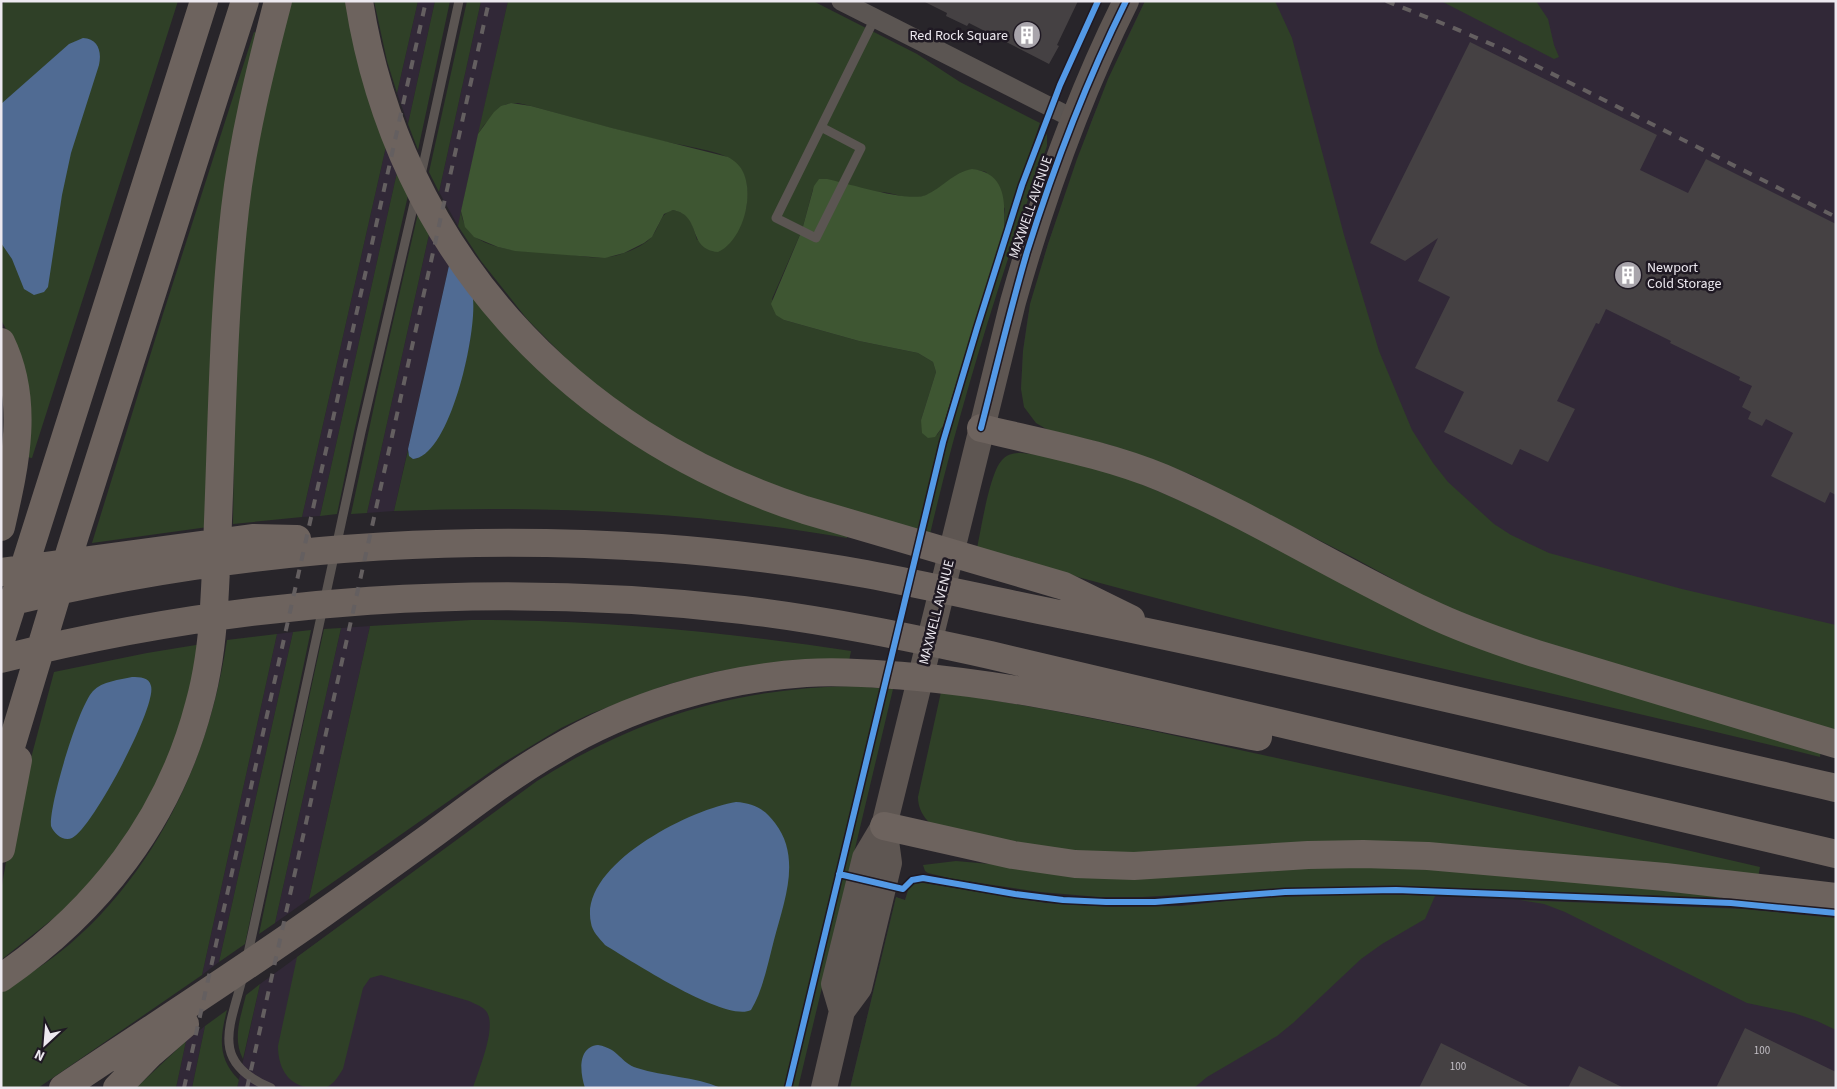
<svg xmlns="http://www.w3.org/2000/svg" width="1837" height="1089" font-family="'Source Sans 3',sans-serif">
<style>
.built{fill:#312837}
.green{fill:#2f4027}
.forest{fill:#3e5632}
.water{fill:#506b93}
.building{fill:#454143}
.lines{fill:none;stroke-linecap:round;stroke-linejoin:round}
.lane{stroke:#5b5552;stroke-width:9}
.street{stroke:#5b5552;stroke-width:19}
.secondary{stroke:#5e5652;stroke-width:26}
.highway{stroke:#6d635e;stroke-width:28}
.rail{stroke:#645f60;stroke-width:4;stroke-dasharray:9 9;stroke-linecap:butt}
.cycleway-casing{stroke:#1f1923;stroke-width:9}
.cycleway{stroke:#5399e6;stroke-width:6}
.labels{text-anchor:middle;stroke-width:5;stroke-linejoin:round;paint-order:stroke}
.number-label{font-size:11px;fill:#c3bfc5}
.poi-label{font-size:14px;fill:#ede9f0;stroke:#1f1923;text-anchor:end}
.street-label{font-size:14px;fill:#ede9f0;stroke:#1f1923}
</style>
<rect width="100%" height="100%" fill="#28252a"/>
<!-- built -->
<path class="built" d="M418,1H435L408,124L397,93Z
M481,1H508L458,226L439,192Z
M1145,1H1836V728L1021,389L1023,351L1028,315L1048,244L1093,117L1125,42Z
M387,142L398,168L320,516L302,517Z
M430,230L450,261L394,511L367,513Z
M370,626L309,899L275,923L341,628Z
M293,632L219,962L202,975L277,634Z
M916,883L1046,903L1111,907L1181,906L1251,898L1305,896L1380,894L1743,909L1836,918V1088H850L896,897L905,900L909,887Z
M341,925L798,1088H237L260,984Z
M205,1026L192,1088H176L186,1041Z"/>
<!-- green -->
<path class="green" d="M6,1H178L32,458L26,457L11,338L1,320V5Z
M287,1H349L387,142L302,517L233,524C235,406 233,285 252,168C261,112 276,57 287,1Z
M374,1H418L397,93L387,61Z
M435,1H450L418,150L408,124Z
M467,1H481L439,192L429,172Z
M508,1H813L917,54L960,82L1040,123L1004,230L1005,209L986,172C958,163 945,192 920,197C908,200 895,193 882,192C859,190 836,190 813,189L802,230L772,299L784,320L859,341L918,353L933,362L936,372L921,420L937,435L943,426L918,530L870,519L725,469L598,391L527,319L481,261L458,226L461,211C465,253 525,251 556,253C580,255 601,262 624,253C633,250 647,244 653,235C660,226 660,213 673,210C690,213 693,225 697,240L746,209C749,188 748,170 729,158C718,151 676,144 661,141C618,130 574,118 531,106L518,103L506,104L484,125L478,134Z
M1145,1H1275L1292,38L1344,235L1379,351L1412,430L1433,463L1448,482L1494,524L1511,535L1549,553L1682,589L1836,625V733L1516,636L1429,599L1356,559L1192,475L1110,445L1048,430L1036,423L1024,407L1021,389L1023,351L1030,304L1048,244L1077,159L1108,79Z
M1441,1H1536L1548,19L1554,45L1559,57L1554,59Z
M254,32L259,34L208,527L92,543L163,314Z
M1047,134V146C1001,273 961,402 930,534L925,532C956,399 996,267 1043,138Z
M398,168L409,191L354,432L337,514L320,516Z
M419,209L430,230L367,513L351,514L380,378Z
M472,291L531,359L848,533L847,538C699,512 545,505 394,511L408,450V453L416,459L426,452L438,438L464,369L470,341Z
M1021,453C1096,459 1171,496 1238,528L1821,750L1820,757C1539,688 1254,631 977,548C981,530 990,470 1003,459C1008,454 1014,453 1021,453Z
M472,620C599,620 725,632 851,651L849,661L772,663L714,672L666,685L590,714L561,728L503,763L309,899L370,626Z
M341,628L275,923L259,934L293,771L324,629Z
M311,630L245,944L219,962L293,632Z
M277,634L202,975L38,1088H1V992C24,977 49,962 70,944C159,867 210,755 227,640Z
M202,644L170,761L116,856L59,914L1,960V891L7,856L23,788L54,672L147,653Z
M854,686L893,689L798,1088H473C478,1071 498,1026 486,1011C482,1006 475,1004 469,1001L381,975L370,978L363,988L343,1069C339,1075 335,1083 327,1087C324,1088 319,1088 315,1088C290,1088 278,1070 278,1046L297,957L537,781C636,718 736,688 854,686Z
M941,692C1066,710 1189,739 1313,766C1462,799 1611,832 1760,867L1758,878L1182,852L1102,853L1041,847L931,824C923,817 918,808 918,797Z
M956,861L1001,865L1302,868L1369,867L1461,871L1721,894V898L1387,886L1293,888L1143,897H1099L1040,892L953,879L928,873L925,871L923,865Z
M918,882L1046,903L1111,907L1181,906L1251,898L1305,896L1380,894L1435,896L1425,919L1382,944L1361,959L1293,1023L1277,1036L1207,1077L1194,1088H850L896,897L905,900L909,887Z
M1520,900L1743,909L1836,918V1030L1817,1021L1794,1013L1747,1003L1565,912L1544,904Z
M260,984L243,1059C232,1038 241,1016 246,995Z
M227,1010C220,1037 217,1058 239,1080L237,1088H192L205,1026Z
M186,1041L176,1088H136Z"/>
<!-- forest -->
<path class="forest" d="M511,103L531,106L612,128L728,157C735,161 741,166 744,174C754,198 742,241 718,252C686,249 703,216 673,210L664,214L652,237L644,243L624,253L605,258L515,251L498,247L474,237L465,227L461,211L478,134L494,112L501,106Z
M972,169C1007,173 1005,203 1004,230L943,426L935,437L928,438L922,433L921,420L936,372L933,362L918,353L859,341L784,320L776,315L771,304L802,230L814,186L819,179H827C847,183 909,203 926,195C942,188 954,172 972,169Z"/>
<!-- water -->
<path class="water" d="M83,38C98,39 102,51 99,65L71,153L62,195L48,287L44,292L34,295L24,289L12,259L1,243V104L69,44Z
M450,261C455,268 469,284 472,292C480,323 451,457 413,459L409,456L408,449Z
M132,677C140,677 149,677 151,686C157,707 91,830 72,838C64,842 54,834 51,826C49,805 78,707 93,691C102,681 120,680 132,677Z
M736,802C753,803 765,809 775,823C802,858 784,902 774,940C768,963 763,990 751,1010C726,1023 630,960 605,945C599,938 592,931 591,923C578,865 691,809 736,802Z
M598,1045C620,1049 620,1063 637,1068C665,1077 693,1076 721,1088H585C580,1073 577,1047 598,1045Z"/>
<!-- building -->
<path class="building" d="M923,1H1078L1057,45L1059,46L1049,64L969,23L967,26L946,16L947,13Z
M1470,42L1657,135L1640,170L1688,193L1706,159L1836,224V495L1830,492L1825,503L1771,476L1793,433L1766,419L1762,426L1748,419L1751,412L1742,407L1752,386L1739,380L1740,377L1670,343L1671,341L1606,309L1599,324L1596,323L1557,401L1575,409L1548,462L1520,449L1512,465L1444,432L1464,392L1415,368L1450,297L1418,281L1438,238L1405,261L1370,243Z
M1745,1028L1836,1072V1088H1716Z
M1441,1043L1532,1088H1419Z
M1579,1066L1624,1088H1568Z"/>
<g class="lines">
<!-- lane -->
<path class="lane" d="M821,127L861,148L816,238L776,218L875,18
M421,175L459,1
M247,958L361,432L416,195
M243,976C230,1027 209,1062 271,1088"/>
<!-- street -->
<path class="street" d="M841,1L1074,119"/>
<!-- secondary -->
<path class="secondary" d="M842,1011L834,984L865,858L884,826L1013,302C1042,199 1078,97 1126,1
M824,1088L842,1011L859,988L889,863L884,826"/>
<!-- highway -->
<path class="highway" d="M359,1C398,249 570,434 805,510L1064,586L1131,619
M1,342C30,402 15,465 1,527
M981,428C1042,443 1105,454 1163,478C1254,517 1338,570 1427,612C1462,629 1500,642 1537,654L1836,744
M1,572L254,538L297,539
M1,604C216,551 440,533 661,548C730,553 798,562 866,574C930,586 994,601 1059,614C1319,666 1577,729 1836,788
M1,640L204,1
M1,659C243,598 495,581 743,610C826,620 908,637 990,655L1836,854
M1,780L71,548L245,1
M884,826L1013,855L1075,864L1134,866L1308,855L1363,854L1428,856L1665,877L1836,897
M1,849L18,760
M1,978C98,911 169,820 199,705C208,673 212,640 214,607C222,475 220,341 235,209C243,139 260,70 278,1
M63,1088C149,1030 237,974 322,914C360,887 398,860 435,833C474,804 513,774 555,750C630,705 718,679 806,673C843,671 881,674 918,677C1033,688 1145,715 1258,737
M117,1088L149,1055L185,1024"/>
<!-- rail -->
<path class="rail" d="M1386,1L1449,26L1505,50L1836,217
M184,1088L426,1
M247,1088L489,1"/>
<!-- cycleway casing -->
<g class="cycleway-casing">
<path id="cycleway" d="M981,428C996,369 1010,310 1027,252C1054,166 1086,82 1126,1
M839,874L903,889L912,880L923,878L1015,894L1063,900L1106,902H1155L1285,892L1396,890L1731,903L1836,913
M788,1088L943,442L977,328L1022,185L1060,85L1098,1"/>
</g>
<!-- cycleway -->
<use href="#cycleway" class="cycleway"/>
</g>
<!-- icons -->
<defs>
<g id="building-disc" transform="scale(1.4375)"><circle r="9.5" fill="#a8a4ab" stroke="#1f1923"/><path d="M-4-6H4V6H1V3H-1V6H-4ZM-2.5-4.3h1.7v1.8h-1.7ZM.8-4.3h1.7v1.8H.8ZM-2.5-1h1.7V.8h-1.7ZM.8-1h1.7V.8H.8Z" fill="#fff"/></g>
</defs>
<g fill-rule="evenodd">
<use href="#building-disc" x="1027" y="35"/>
<use href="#building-disc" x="1628" y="275"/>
</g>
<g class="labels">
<!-- number labels -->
<g class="number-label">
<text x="1762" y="1054">100</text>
<text x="1458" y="1070">100</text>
</g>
<!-- poi labels -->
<g class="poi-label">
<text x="1008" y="40">Red Rock Square</text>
<text x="1647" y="272" text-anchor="start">Newport<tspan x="1647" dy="16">Cold Storage</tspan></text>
</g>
<!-- street labels -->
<g class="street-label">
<text transform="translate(1030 207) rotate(-71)" y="5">MAXWELL AVENUE</text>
<text transform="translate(936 612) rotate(-76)" y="5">MAXWELL AVENUE</text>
</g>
</g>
<!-- border -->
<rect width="1837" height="1089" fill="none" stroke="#ede9f0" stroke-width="5"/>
<!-- north arrow -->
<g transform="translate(45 1044) rotate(206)" stroke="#1f1923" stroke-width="4" paint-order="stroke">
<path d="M0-4L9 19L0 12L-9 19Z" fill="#ede9f0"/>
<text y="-8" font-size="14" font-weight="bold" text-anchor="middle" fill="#ede9f0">N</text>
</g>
</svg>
